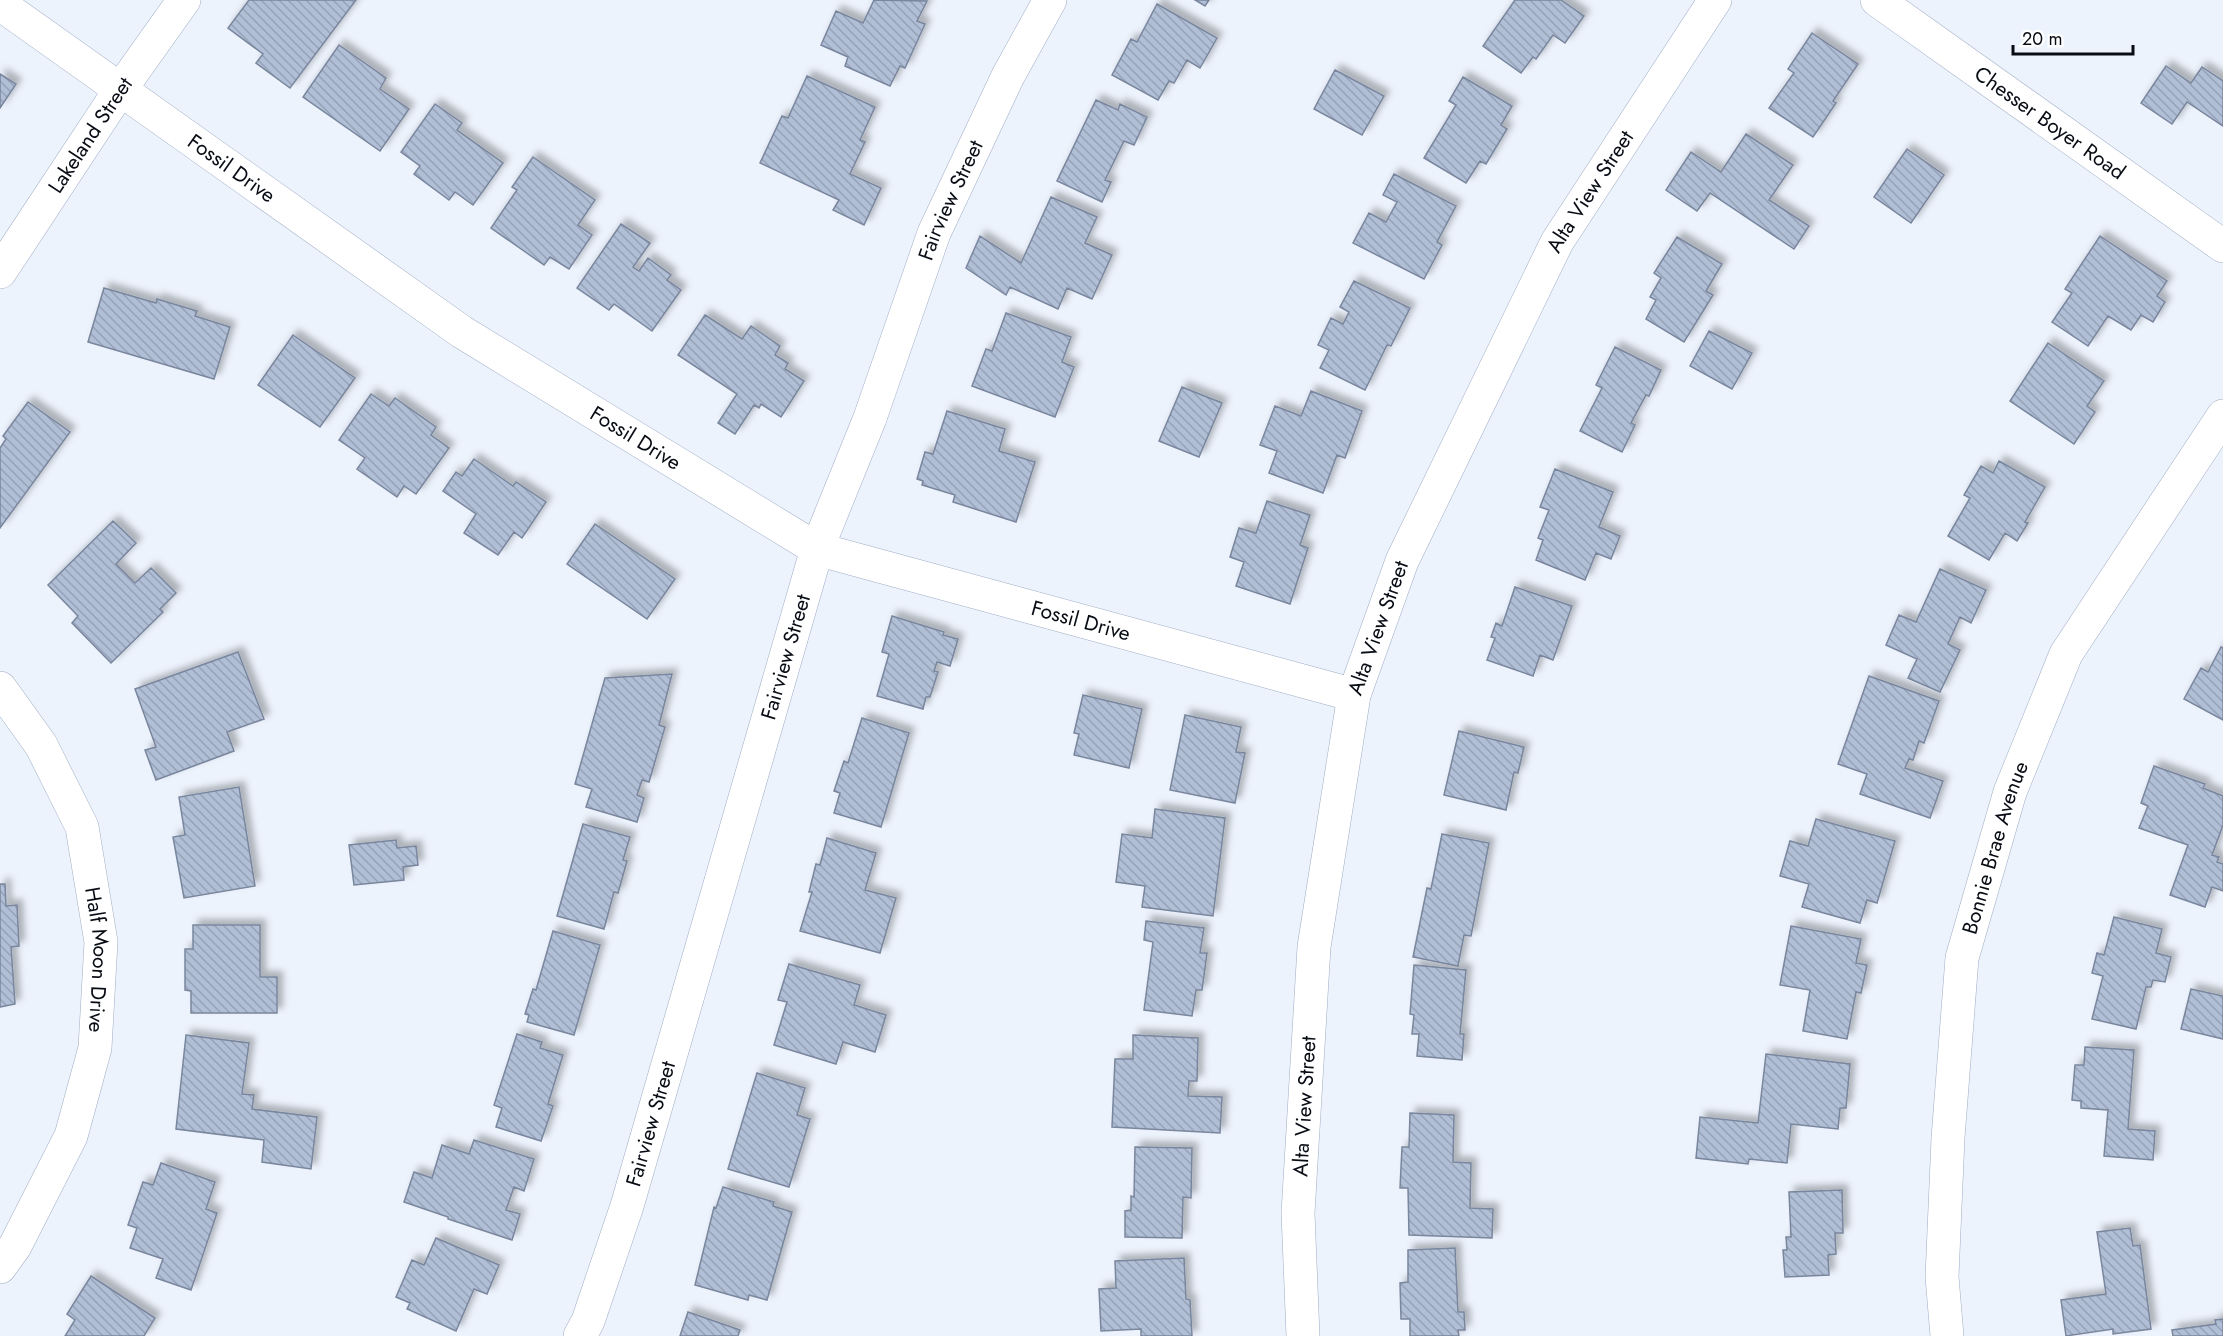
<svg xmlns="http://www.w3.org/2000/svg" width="2223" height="1336" font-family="Jost,sans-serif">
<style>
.building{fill:url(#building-back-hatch);stroke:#79869d;stroke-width:1.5;filter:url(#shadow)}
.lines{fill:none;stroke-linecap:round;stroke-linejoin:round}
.minor-casing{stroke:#9fadc5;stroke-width:34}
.minor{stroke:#fff;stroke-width:33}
.labels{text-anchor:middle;stroke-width:5;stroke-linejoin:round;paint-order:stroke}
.street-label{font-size:21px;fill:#080c14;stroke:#fff}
</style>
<defs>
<pattern id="building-back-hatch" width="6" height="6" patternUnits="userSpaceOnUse" patternTransform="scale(1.5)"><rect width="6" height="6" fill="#b0bed6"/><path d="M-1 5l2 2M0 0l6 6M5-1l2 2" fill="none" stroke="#96a2b7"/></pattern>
<filter id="shadow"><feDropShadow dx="5.5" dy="-5.5" stdDeviation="3" flood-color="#0004"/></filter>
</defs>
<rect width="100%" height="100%" fill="#edf3fd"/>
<!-- building -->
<path class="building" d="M249,0H356L290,88L256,63L263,54L228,28Z
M874,0L927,1L917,21L925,24L905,68L900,66L890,86L845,66L848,57L821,45L836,11L863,23Z
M1195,0H1209L1205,6Z
M1515,0H1561L1584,16L1565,43L1553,35L1536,59L1533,57L1521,73L1483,46Z
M1157,4L1217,38L1200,68L1187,60L1174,83L1169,81L1158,100L1112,75L1131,39L1137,42Z
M1812,33L1858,64L1833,101L1836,103L1813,137L1769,108L1794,73L1788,69Z
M339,45L386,78L380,89L409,109L380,151L303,97Z
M2166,66L2191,83L2202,67L2223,81V126L2187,102L2172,124L2141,103Z
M1335,70L1384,96L1362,135L1314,109Z
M0,74L16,84L0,108Z
M807,76L875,107L860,140L865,142L850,174L881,188L864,225L833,210L839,200L760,163L782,116L788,118Z
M1463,77L1512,106L1501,125L1507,129L1486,164L1480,161L1466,183L1424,158L1456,105L1449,101Z
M1096,100L1118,110L1120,104L1147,117L1134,145L1124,141L1105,180L1111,182L1102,202L1057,181Z
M435,104L462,123L457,130L503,163L473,205L455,192L449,200L414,174L420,166L401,152Z
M1746,134L1793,165L1769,200L1809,226L1794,249L1710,193L1697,211L1666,190L1691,152L1721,172Z
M1907,149L1944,175L1911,223L1874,197Z
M533,157L595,200L578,225L592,235L569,269L550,257L544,265L491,228L517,190L512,187Z
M1394,174L1456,206L1437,242L1442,245L1424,279L1353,243L1369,213L1386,222L1397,202L1383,195Z
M1051,197L1097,217L1085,243L1112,255L1092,299L1067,288L1058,309L1010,287L1006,295L966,268L980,236L1021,263Z
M621,224L650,243L633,267L639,271L648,258L671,275L667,280L681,290L652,331L614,304L609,310L577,288Z
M2100,236L2167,281L2157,296L2165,302L2153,322L2141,315L2131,330L2108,316L2088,346L2052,322L2072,293L2065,289Z
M1677,237L1722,264L1706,291L1713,295L1684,342L1646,319L1656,300L1650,297L1661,278L1654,273Z
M1354,281L1410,308L1391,346L1387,345L1365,390L1320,368L1329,350L1318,345L1331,318L1343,324L1349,312L1340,307Z
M104,288L156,303L157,299L197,311L195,316L230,327L214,379L88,342Z
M1006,313L1071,337L1062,362L1074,367L1055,417L972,386L986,349L992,351Z
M705,315L742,339L751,326L780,346L775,355L788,363L785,369L804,381L781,417L761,404L759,408L754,405L735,434L718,423L737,394L678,355Z
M1709,331L1752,353L1732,389L1690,366Z
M293,335L355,378L320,427L258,385Z
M2048,343L2104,381L2087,406L2095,412L2074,444L2010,401Z
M1615,347L1661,370L1649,396L1646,395L1631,423L1635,425L1622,452L1580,431L1602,388L1596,385Z
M1182,387L1222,403L1199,457L1159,441Z
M1311,391L1362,411L1345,458L1337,455L1323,493L1269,473L1277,451L1260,445L1275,406L1301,416Z
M371,394L389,406L395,398L436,427L431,435L449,448L416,494L404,486L397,497L357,469L365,458L339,440Z
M28,402L70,432L0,528V448L6,439L3,436Z
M947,411L1005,429L999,451L1035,462L1016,522L953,502L955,495L922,485L923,481L917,479L925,452L933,454Z
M474,459L513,486L516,482L546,502L522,538L514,532L498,555L464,533L476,514L443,491L456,472L462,476Z
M1999,461L2045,487L2025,522L2028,523L2017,541L2005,533L1989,560L1948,536L1970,498L1964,495L1981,466L1993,473Z
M1555,469L1613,492L1599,527L1620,536L1611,559L1596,553L1585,580L1536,560L1543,540L1538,538L1549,510L1540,507Z
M1267,501L1310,515L1300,545L1308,548L1290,604L1236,586L1244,562L1230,557L1239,528L1256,533Z
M113,521L136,543L116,564L135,583L151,568L176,593L160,609L163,612L111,663L72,623L78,616L48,585Z
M595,524L675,579L647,619L567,564Z
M1940,569L1986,590L1971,623L1960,617L1948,644L1960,650L1940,692L1908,678L1917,659L1886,645L1899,615L1916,622Z
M1515,587L1572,606L1553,660L1540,655L1533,676L1487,660L1495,638L1491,637L1496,623L1502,626Z
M892,616L944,632L943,635L958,639L950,666L937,662L934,671L938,672L930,697H926L923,709L877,696L889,654L882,652Z
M2221,647L2223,648V720L2184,699L2201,668L2208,672Z
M238,652L264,719L227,732L234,751L156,780L145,750L156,747L135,689Z
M672,674L659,725L665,727L649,782L642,780L637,795L644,798L637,822L586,807L592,789L575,784L605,678Z
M1869,676L1939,701L1924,743L1919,741L1913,760L1909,759L1905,768L1943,781L1930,818L1860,794L1867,774L1838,764Z
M1083,695L1142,709L1129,768L1074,755L1079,734L1074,733Z
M1185,715L1241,727L1236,752L1245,753L1235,803L1170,790Z
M862,718L909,733L881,827L834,813L840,793L834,791L844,761L848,763Z
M1459,731L1524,747L1518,773L1514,772L1506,810L1444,795Z
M2154,766L2205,784L2203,788L2223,796V825L2212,855L2219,857L2217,862L2223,864V891L2212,887L2205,907L2170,895L2188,845L2139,828L2148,806L2141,803Z
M239,787L255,886L184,898L173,837L185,835L179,797Z
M1155,809L1225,818L1213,916L1142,907L1145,886L1116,882L1122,834L1152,838Z
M1816,819L1895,841L1877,903L1867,900L1860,923L1802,907L1809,884L1780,876L1790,841L1808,846Z
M583,824L630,837L623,860L627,861L618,893L614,892L604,929L557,916Z
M1442,834L1489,843L1471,936L1464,935L1458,966L1413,957L1427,888L1431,889Z
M827,838L876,853L865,890L896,898L880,953L800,931L812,892H809L816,864L820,865Z
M396,840L397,848L416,846L418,865L403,867L404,880L354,885L349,845Z
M0,884H5L6,906L17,905L19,946L11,947L15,1004L0,1007Z
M2114,917L2162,929L2156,953L2171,957L2165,982L2153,980L2151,987H2146L2136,1029L2092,1019L2103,976L2092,973L2097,953L2104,955Z
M1146,921L1204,928L1200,953H1207L1202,990H1196L1192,1016L1144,1010L1153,942L1144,940Z
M193,925H260V977H277V1013H191V991L185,990V949H193Z
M1791,926L1861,939L1856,963L1867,965L1861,993L1856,992L1847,1039L1803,1031L1810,990L1780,985Z
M553,931L600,945L574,1035L527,1022L529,1015L525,1014L533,989L536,990Z
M789,964L860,985L854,1005L886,1015L875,1052L843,1042L836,1064L774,1045L787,1002L778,1000Z
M1414,965L1466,970L1460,1034H1464L1462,1060L1417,1056L1419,1034H1412L1414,1015L1410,1014Z
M2191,989L2223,996V1039L2181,1029Z
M517,1034L542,1042L540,1048L563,1055L548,1104L553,1106L541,1141L496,1127L502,1108L494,1105Z
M186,1035L249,1043L242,1094L254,1095L252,1109L317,1117L311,1169L262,1162L264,1140L176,1129Z
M1133,1035L1198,1038L1197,1081H1189L1188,1096L1222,1097L1220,1133L1112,1127L1115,1059H1133Z
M2085,1047L2134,1050L2128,1129L2155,1131L2153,1160L2104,1156L2108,1110L2081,1108V1101L2072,1100L2075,1065H2084Z
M1766,1054L1850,1064L1846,1108H1840L1838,1129L1791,1124L1787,1163L1749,1159L1748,1164L1696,1158L1700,1117L1758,1123Z
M757,1073L805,1088L797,1115L810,1119L789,1187L728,1169Z
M1410,1113L1454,1115L1453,1162L1471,1163L1470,1208L1493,1209L1492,1238L1409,1235L1408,1188H1400L1402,1147H1409Z
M474,1140L534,1159L524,1191L514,1187L506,1210L520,1214L512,1240L448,1219V1217L404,1202L414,1172L432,1178L442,1145L469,1154Z
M1135,1147L1192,1148L1191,1198L1183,1197L1182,1238L1125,1237V1211L1131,1210V1196L1134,1197Z
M161,1163L215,1182L206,1209L217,1213L191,1290L156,1278L163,1259L130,1248L137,1228L128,1225L143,1182L153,1185Z
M723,1187L774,1202L773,1206L792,1212L767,1300L749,1295L748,1300L695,1285L714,1207L716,1208Z
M1842,1190L1843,1233H1835L1836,1254L1828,1255L1829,1275L1785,1277L1783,1250H1787L1786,1237H1791L1789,1192Z
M2130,1228L2133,1246L2140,1245L2151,1329L2113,1334V1329L2066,1336L2061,1300L2106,1294L2097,1232Z
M436,1238L499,1265L487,1294L474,1289L456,1331L407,1309L410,1303L396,1297L412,1260L424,1265Z
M1455,1248L1458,1312H1464L1465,1330H1458L1459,1336H1410V1319H1401L1400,1283L1408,1282V1250Z
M1184,1258L1186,1299L1190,1300L1192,1336H1141V1329L1101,1331L1099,1289L1116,1288L1115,1261Z
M91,1276L155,1318L144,1336H65L75,1320L67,1314Z
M688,1312L740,1330L738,1336H680Z
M2223,1319V1336H2173L2172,1330L2216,1324L2215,1320Z"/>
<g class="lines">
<!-- minor casing -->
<g class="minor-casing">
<g id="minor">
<path id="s1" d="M1877,0L2223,246"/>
<path id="s2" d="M0,4L462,332L817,549L1354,695"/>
<path id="s3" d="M0,272L120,90L184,0"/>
<path id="s4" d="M0,688L41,745L82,827L101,942L95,1048L71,1136L15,1246L0,1267"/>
<path id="s5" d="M580,1336L588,1321L627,1206L817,549L870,418L934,233L1008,76L1050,0"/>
<path id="s6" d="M1303,1336L1298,1213L1314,947L1354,695L1402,561L1557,242L1715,0"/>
<path id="s7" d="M1947,1336L1942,1277L1948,1138L1962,958L2010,792L2066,654L2223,416"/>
</g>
</g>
<!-- minor -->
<use href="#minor" class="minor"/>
</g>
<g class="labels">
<!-- street labels -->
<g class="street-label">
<text dy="7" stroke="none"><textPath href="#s1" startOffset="212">Chesser Boyer Road</textPath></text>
<text dy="7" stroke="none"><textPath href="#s3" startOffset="164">Lakeland Street</textPath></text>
<text dy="7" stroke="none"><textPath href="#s2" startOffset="284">Fossil Drive</textPath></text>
<text dy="7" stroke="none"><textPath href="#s6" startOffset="1202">Alta View Street</textPath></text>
<text dy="7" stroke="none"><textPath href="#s5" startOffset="1196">Fairview Street</textPath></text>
<text dy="7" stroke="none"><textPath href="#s2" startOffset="770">Fossil Drive</textPath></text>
<text dy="7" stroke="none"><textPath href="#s2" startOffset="1256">Fossil Drive</textPath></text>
<text dy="7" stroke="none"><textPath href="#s6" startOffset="716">Alta View Street</textPath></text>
<text dy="7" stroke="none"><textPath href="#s5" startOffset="710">Fairview Street</textPath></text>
<text dy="7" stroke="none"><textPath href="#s7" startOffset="494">Bonnie Brae Avenue</textPath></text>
<text dy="7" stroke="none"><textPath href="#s4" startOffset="296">Half Moon Drive</textPath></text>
<text dy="7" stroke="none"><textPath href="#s6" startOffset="230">Alta View Street</textPath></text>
<text dy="7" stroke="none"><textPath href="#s5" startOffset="224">Fairview Street</textPath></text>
</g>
</g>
<!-- scale -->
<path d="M2013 45v9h120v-9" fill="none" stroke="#080c14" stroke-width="3"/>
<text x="2022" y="45" font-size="18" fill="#080c14" stroke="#ffffff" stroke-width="4.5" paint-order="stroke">20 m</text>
</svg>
